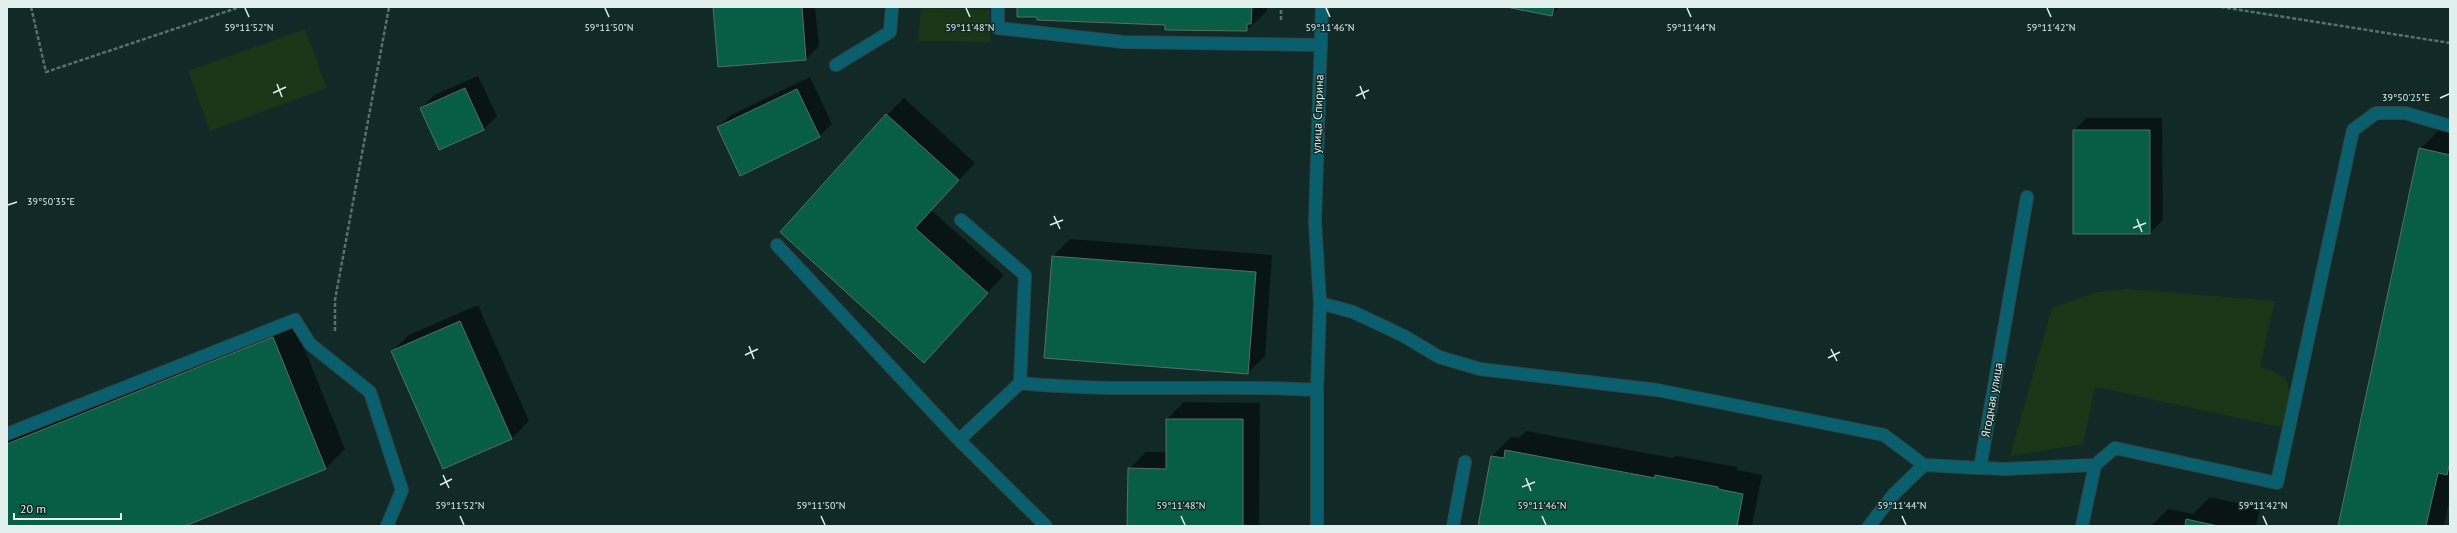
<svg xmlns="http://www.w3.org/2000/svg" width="2457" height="533" font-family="'PT Sans',sans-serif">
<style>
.green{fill:#193716}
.shadow{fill:#0007}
.building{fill:#075e44;stroke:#596e65}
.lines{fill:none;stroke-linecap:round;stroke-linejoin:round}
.lane-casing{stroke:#2e4543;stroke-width:14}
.street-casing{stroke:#2e4543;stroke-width:14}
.path{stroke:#5b6f6d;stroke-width:2.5;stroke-dasharray:4 2;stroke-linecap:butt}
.lane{stroke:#095f6e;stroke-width:12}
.street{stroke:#095f6e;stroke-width:12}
.ticks{fill:none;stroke:#e1efed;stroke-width:1.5}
.labels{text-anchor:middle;stroke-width:3;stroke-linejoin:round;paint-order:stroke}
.street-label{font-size:12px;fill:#e1efed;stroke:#112927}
.ticks-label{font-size:10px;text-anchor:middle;fill:#e1efed;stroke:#112927;stroke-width:3;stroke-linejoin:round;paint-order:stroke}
</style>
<rect width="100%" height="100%" fill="#112927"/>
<!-- green -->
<path class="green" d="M921,8L990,10V42L918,41Z
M305,29L327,88L210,131L188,71Z
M2128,289L2275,301L2260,367L2273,371L2286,379L2291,395L2284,428L2095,387L2083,444L2010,456L2052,308L2097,292Z"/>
<!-- shadow -->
<path class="shadow" d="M714,7H815L819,46L806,59L719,66Z
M1018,7H1267V11L1247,30L1166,24L1103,23V21L1039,16Z
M1511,7H1559L1552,14Z
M478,76L497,116L484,129L439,149L421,108L434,95Z
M810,77L832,124L819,136L718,127L731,115Z
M904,98L975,163L931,210L1004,275L940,345L887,115Z
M2086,118H2162L2163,220L2150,233L2074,131Z
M2443,126L2450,127V497L2444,526H2340L2420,149Z
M1070,239L1272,255L1265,356L1248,373L1045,357L1053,256Z
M478,305L529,421L512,438L443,468L392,351L409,335Z
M292,318L345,449L326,468L182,526H7V433Z
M1184,402L1260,403L1259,526H1128L1129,469L1146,452H1167V419Z
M1526,431L1673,458L1676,456L1737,467V470L1762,475L1752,526H1479L1491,457L1511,437L1519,438Z
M2210,497L2260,508L2256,526H2151L2168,509L2193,514Z"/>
<!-- building -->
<path class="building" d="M713,7H802L806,60L718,67Z
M1017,7H1252L1251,24H1247V31L1165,30V25L1037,20V17H1017Z
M1506,7H1554L1552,16Z
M465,88L484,130L439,150L420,108Z
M797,89L820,137L740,176L717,127Z
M886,114L959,180L915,228L988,293L924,363L780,232Z
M2073,130H2150V234H2073Z
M2419,148L2450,155V462L2447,475L2438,473L2426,526H2338Z
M1052,256L1256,272L1248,374L1044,358Z
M460,321L512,439L443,469L391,351Z
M273,337L326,469L185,526H7V444Z
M1166,419H1243V526H1127L1128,468L1166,469Z
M1505,450L1655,478V475L1718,487V489L1743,494L1737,526H1478L1491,456L1504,458Z
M2186,519L2218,526H2185Z"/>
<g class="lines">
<!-- lane casing -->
<g class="lane-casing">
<path id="lane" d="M998,7V28L1123,42L1321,45
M836,65L890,32L892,7
M961,220L1025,275L1020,383C1118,393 1218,384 1317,390
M777,245L959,440L1046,526
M7,434L295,320L310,344L370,392L402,490L387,526
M959,440L1020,383
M1980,468L2005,469L2095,465L2115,448L2277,483L2353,130L2376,113H2405L2450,126
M1453,526L1465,462
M2082,526L2095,465"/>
</g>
<!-- street casing -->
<g class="street-casing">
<path id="street" d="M1322,7L1315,222L1320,303L1353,312L1404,336L1439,357L1480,369L1657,390L1884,435L1924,465
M1317,526V390L1320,303
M1869,526L1894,494L1924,465L1980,468L2027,197"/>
</g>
<!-- path -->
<path class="path" d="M31,7L46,72L240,7
M2221,7L2450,43
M1281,20V7
M335,331V300L389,7"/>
<!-- lane -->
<use href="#lane" class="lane"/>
<!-- street -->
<use href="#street" class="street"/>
</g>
<!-- ticks -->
<path class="ticks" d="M245,8L249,17M605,8L609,17M966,8L970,17M1326,8L1330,17M1687,8L1691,17M2047,8L2051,17M277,84L282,97M1360,86L1365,99M273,93L286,87M1356,96L1369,90M2440,98L2449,94M8,205L17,202M1054,216L1060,229M2137,219L2142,232M1050,225L1063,220M2133,228L2146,223M749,346L754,359M1831,349L1837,361M745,355L758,349M1828,358L1840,352M443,475L449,488M1526,478L1531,491M440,485L452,479M1522,487L1535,482M460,516L464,525M821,516L825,525M1181,516L1185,525M1542,516L1546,525M1902,516L1906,525M2263,516L2267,525"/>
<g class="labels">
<!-- street labels -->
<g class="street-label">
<text transform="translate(1318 114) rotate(-88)" y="4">улица Спирина</text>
<text transform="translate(1992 400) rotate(-80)" y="4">Ягодная улица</text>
</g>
</g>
<g class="ticks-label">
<text x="249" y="31">59°11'52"N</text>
<text x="609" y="31">59°11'50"N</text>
<text x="970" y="31">59°11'48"N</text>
<text x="1330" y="31">59°11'46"N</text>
<text x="1691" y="31">59°11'44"N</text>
<text x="2051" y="31">59°11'42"N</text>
<text x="2406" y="101">39°50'25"E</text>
<text x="51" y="205">39°50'35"E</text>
<text x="460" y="509">59°11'52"N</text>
<text x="821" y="509">59°11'50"N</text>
<text x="1181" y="509">59°11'48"N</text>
<text x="1542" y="509">59°11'46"N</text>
<text x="1902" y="509">59°11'44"N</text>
<text x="2263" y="509">59°11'42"N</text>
</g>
<!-- border -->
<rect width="2457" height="533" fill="none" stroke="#e1efed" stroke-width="16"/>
<!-- scale -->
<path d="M14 513v6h107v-6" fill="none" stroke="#e1efed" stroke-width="2"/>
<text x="20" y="513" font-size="12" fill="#e1efed" stroke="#112927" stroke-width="3" paint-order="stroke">20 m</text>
</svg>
